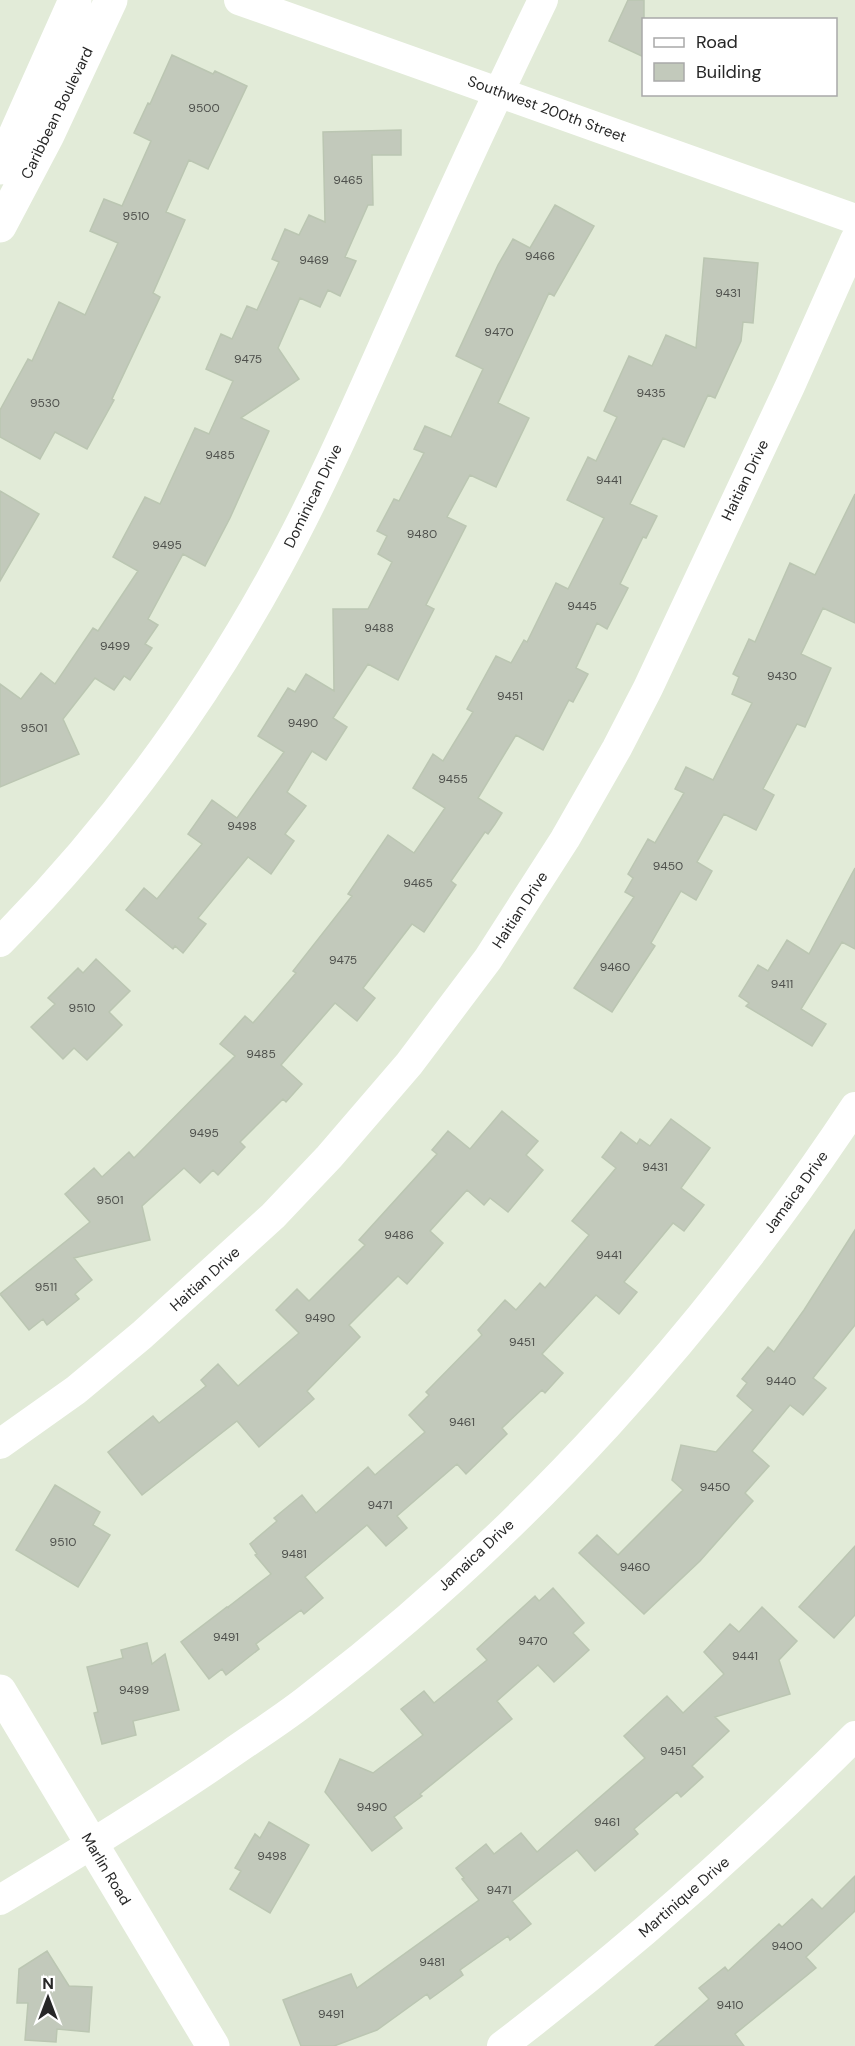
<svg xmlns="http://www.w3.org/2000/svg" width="855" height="2046" font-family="'DM Sans',sans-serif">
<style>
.building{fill:#c2c9bb;stroke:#bbc6b2;stroke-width:1.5}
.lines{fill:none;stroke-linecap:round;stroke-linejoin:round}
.minor{stroke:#fff;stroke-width:30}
.tertiary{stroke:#fff;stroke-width:33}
.labels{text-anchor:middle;stroke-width:4.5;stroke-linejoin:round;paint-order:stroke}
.number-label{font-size:12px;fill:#4e504c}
.street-label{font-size:15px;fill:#272727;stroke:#fff}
</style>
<rect width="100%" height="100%" fill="#e2ebd8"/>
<!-- building -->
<path class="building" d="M628,0H644V57L609,41Z
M172,55L213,74L215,71L247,86L208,169L189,160L166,212L185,220L153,293L160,297L112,399L114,400L87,449L55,432L40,459L0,437V410L28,359L32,361L59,302L85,315L118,243L90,231L104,199L122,206L151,141L134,133L148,103L150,104Z
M401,130V155H372L373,205H368L345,257L356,261L340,296L328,290L320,307L300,298L278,348L299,379L241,418L269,431L230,518L205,566L183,554L148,619L158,625L145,644L152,648L130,680L124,676L114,690L95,678L63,719L79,754L0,787V684L21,699L41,673L55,684L93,628L98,631L138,571L113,557L145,497L160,504L195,428L209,434L233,381L206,369L221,334L232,339L247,306L257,310L279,262L272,259L285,229L299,235L309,215L325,222L323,132Z
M555,205L594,226L554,296L549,293L498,403L529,418L496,487L470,475L447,517L466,526L426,605L434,609L398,680L368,664L333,718L347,727L326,760L312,751L287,792L306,806L285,834L294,841L271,874L248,857L198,918L206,924L194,939L183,953L175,946L173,949L126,910L144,888L157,899L202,844L188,834L212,800L237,818L284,752L258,736L288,688L295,692L306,674L334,691L333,609H368L392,562L378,554L387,536L377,531L394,499L399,501L424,453L414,449L425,426L451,437L483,369L456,356L498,265L513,239L530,248Z
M704,258L758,263L753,323L743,322L741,341L715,398L708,395L684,447L663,438L630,504L657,516L646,538L643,537L620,584L628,588L607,629L597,623L576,668L588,674L573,702L569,700L543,750L516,735L478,798L502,813L495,824L488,834L485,832L451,881L456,885L424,932L412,924L363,988L375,998L357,1021L335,1003L281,1065L302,1084L286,1102L283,1099L240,1142L245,1147L218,1175L213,1170L200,1183L184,1168L142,1206L150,1240L74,1258L92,1280L75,1294L79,1299L47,1325L43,1319L29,1330L0,1294L90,1222L65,1194L94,1168L102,1177L129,1152L134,1158L235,1056L220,1044L245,1016L253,1023L296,973L293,971L352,896L348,894L388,835L414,853L445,808L413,788L433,754L443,761L473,712L467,709L496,656L511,663L524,640L527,642L556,583L568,589L604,518L567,500L588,457L596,461L617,417L604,411L629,356L652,366L666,335L696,348Z
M0,491L39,514L0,581Z
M855,494V623L823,608L801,654L831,668L805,727L797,724L763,789L774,795L756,830L724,814L697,862L712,871L696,900L681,891L651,943L655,946L612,1012L574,988L634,897L625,892L633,878L628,874L648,839L655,843L684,793L675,789L686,767L713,780L752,703L732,694L739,677L733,674L749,639L755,642L790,563L815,575Z
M855,868V949L842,942L801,1009L826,1024L812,1046L746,1006L749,1003L739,996L758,965L768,971L787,940L809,954Z
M96,959L130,991L109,1012L122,1025L87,1060L74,1048L63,1059L31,1027L55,1004L48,998L78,968L83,973Z
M502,1111L538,1141L526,1155L543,1170L508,1212L490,1198L484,1205L467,1190L430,1231L443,1243L414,1276L407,1284L398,1276L349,1325L360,1337L307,1391L314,1399L259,1447L237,1421L142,1495L108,1452L153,1416L159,1423L206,1386L201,1380L218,1364L238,1386L299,1333L276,1310L297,1289L309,1301L365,1245L359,1240L437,1154L432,1150L448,1131L470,1149Z
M671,1119L710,1148L681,1188L704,1205L684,1231L673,1223L624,1282L637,1292L619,1314L596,1295L542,1354L563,1373L545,1393L542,1390L502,1428L507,1434L466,1474L457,1464L397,1516L407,1528L386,1546L367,1525L305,1577L323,1598L304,1614L301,1610L256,1644L259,1649L226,1675L222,1669L209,1679L181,1642L227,1607L229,1608L228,1607L271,1574L255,1555L257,1554L250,1544L277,1521L274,1518L302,1495L316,1513L368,1467L375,1475L425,1432L409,1415L429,1395L426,1392L482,1335L478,1330L505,1300L516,1310L540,1283L545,1288L589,1235L572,1221L616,1168L602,1157L621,1132L637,1144L640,1139L650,1146Z
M855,1230V1325L813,1378L826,1388L803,1415L790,1405L752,1451L769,1466L745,1493L753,1501L700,1561L644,1614L579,1553L597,1535L618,1555L683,1490L672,1480L681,1445L716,1452L753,1410L737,1396L747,1383L742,1379L768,1347L774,1352L804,1310Z
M55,1485L100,1512L93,1525L110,1535L78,1587L16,1550Z
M855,1546V1615L834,1638L799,1607Z
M553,1588L584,1623L573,1633L589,1650L554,1682L538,1665L497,1701L512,1719L420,1794L422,1796L394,1817L402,1828L372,1851L325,1792L340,1759L373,1773L423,1735L401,1709L424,1691L434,1703L487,1660L477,1649L535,1596L539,1601Z
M762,1607L797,1641L779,1660L790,1694L715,1717L729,1731L692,1766L703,1777L681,1797L677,1792L634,1829L638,1834L595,1871L577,1850L512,1901L531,1924L510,1940L508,1936L460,1970L463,1975L430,1999L427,1994L377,2030L334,2046H301L283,2000L351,1974L357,1988L479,1900L462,1879L464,1878L456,1868L486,1844L494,1854L521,1833L537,1852L645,1758L624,1736L667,1696L683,1713L724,1674L704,1652L730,1624L739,1632Z
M147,1643L152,1664L165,1654L179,1710L133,1721L136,1735L102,1744L94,1713L98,1712L87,1667L123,1658L121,1650Z
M269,1822L309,1845L270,1913L230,1889L241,1871L235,1868L255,1834L260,1838Z
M855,1876V1911L806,1957L816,1968L735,2034L744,2046H655L709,1999L699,1988L725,1967L728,1971L779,1924L782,1927L812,1899L822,1909Z
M47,1951L69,1986L92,1987L89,2032L57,2029L56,2042L25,2040L28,2003H17L19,1969Z"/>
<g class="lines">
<!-- minor -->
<path class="minor" d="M239,0L855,219
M0,942C110,831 203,704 277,568C324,482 362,393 402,304C447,202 494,101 543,0
M0,1444L76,1390L142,1335L273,1216L329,1157L409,1064L488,959L565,839L617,748L648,688L790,386L855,240
M0,1900C78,1853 155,1806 230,1754C257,1735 286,1717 312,1696C525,1533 707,1330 855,1107
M502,2046C627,1951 744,1847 855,1736"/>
<!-- tertiary -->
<path class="tertiary" d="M0,168L75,0
M0,226L48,135L111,0
M0,1691L213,2046"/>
</g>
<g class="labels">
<!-- number labels -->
<g class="number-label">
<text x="204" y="112">9500</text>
<text x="348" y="184">9465</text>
<text x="136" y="220">9510</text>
<text x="540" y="260">9466</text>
<text x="314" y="264">9469</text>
<text x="728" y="297">9431</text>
<text x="499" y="336">9470</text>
<text x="248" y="363">9475</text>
<text x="651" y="397">9435</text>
<text x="45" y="407">9530</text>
<text x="220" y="459">9485</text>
<text x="609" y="484">9441</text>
<text x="422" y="538">9480</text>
<text x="167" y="549">9495</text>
<text x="582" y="610">9445</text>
<text x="379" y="632">9488</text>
<text x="115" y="650">9499</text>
<text x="782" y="680">9430</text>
<text x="510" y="700">9451</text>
<text x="303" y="727">9490</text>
<text x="34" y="732">9501</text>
<text x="453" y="783">9455</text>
<text x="242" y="830">9498</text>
<text x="668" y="870">9450</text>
<text x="418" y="887">9465</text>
<text x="343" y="964">9475</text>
<text x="615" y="971">9460</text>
<text x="782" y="988">9411</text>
<text x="82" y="1012">9510</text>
<text x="261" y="1058">9485</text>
<text x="204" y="1137">9495</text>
<text x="655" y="1171">9431</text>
<text x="110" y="1204">9501</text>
<text x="399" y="1239">9486</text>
<text x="609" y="1259">9441</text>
<text x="46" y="1291">9511</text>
<text x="320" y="1322">9490</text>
<text x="522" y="1346">9451</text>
<text x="781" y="1385">9440</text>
<text x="462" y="1426">9461</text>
<text x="715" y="1491">9450</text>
<text x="380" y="1509">9471</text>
<text x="63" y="1546">9510</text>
<text x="294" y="1558">9481</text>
<text x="635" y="1571">9460</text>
<text x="226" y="1641">9491</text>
<text x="533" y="1645">9470</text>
<text x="745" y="1660">9441</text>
<text x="134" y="1694">9499</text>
<text x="673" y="1755">9451</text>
<text x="372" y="1811">9490</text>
<text x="607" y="1826">9461</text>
<text x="272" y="1860">9498</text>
<text x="499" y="1894">9471</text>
<text x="787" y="1950">9400</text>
<text x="432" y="1966">9481</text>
<text x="730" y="2009">9410</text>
<text x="331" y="2018">9491</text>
</g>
<!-- street labels -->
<g class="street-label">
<text transform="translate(547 109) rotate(20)" y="5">Southwest 200th Street</text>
<text transform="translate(57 113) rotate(-64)" y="5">Caribbean Boulevard</text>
<text transform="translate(745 480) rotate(-64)" y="5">Haitian Drive</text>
<text transform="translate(313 496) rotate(-64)" y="5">Dominican Drive</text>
<text transform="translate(520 910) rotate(-57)" y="5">Haitian Drive</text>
<text transform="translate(796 1192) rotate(-54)" y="5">Jamaica Drive</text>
<text transform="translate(205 1279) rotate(-42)" y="5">Haitian Drive</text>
<text transform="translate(476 1555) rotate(-43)" y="5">Jamaica Drive</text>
<text transform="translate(106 1869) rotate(59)" y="5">Marlin Road</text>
<text transform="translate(684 1897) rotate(-41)" y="5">Martinique Drive</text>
</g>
</g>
<!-- legend -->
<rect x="642" y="18" width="195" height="78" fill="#ffffff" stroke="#a9a9a9" stroke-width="1.5"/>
<rect x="654" y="38" width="30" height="9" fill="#ffffff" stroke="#a9a9a9" stroke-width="1.5"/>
<text x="696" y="48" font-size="18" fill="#272727">Road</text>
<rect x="654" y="63" width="30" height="18" fill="#c2c9bb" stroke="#a9a9a9" stroke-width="1.5"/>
<text x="696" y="78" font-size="18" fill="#272727">Building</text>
<!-- north arrow -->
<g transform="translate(48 1998)" stroke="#ffffff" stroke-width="4.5" paint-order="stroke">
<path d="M0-4.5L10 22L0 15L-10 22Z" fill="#272727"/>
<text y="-9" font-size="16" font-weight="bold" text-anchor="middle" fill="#272727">N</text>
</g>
</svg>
